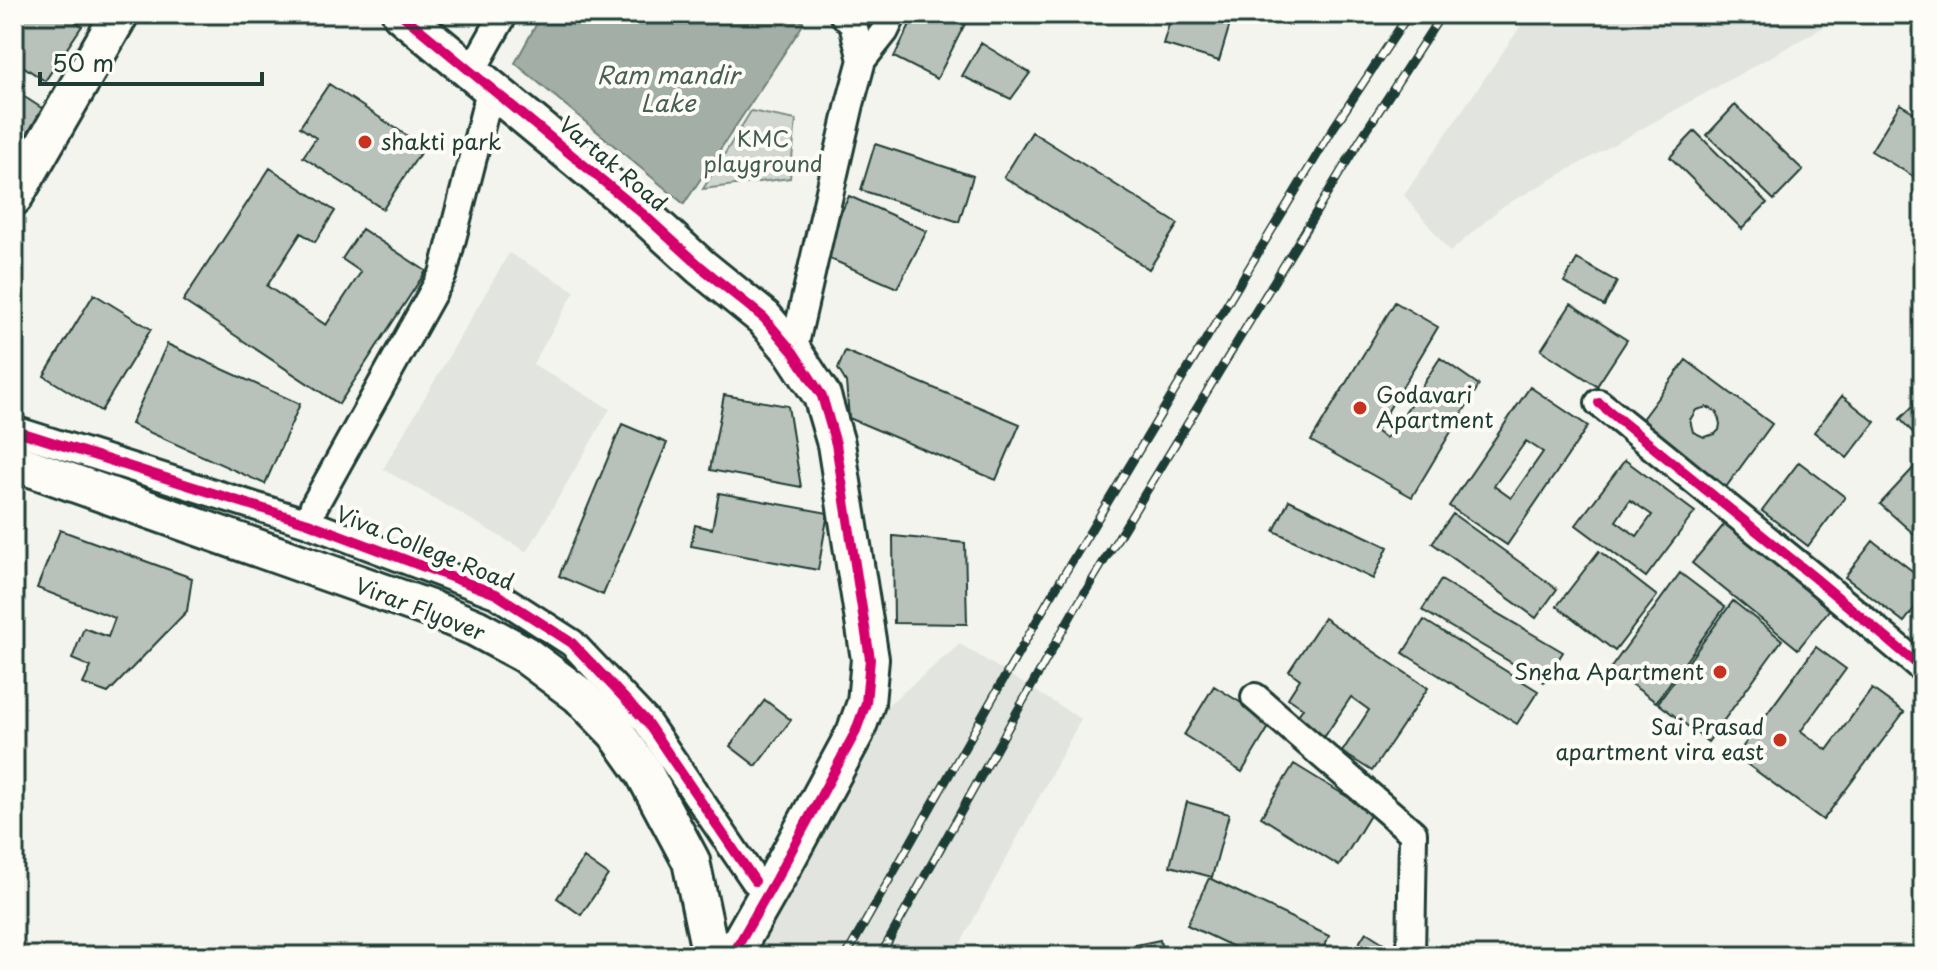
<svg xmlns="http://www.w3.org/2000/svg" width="1937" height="970" font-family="'Playpen Sans',sans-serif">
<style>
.built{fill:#e2e5df}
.green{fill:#d1d6d1;stroke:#788a82;stroke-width:2}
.water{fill:#a3aea7;stroke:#6e8179;stroke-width:2}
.building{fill:#b9c1bb;stroke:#1f3d34;stroke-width:2;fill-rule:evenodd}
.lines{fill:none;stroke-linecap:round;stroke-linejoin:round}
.street-casing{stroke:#1f3d34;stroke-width:32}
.secondary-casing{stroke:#1f3d34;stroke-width:42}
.street{stroke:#fdfcf7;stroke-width:26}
.secondary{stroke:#fdfcf7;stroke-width:36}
.rail-casing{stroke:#1f3d34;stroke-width:9}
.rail{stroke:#fdfcf7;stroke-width:6;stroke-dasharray:18;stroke-linecap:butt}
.cycleway-casing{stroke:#fdfcf7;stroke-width:15}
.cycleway{stroke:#d6006c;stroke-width:10}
.poi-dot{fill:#c8321e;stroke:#fdfcf7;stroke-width:3}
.labels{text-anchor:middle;stroke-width:8;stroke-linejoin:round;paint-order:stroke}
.park-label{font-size:22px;fill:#435c53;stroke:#fdfcf7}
.poi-label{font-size:22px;fill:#1f3d34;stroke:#fdfcf7;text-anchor:start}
.street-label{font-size:22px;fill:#1f3d34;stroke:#fdfcf7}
.water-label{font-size:24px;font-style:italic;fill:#475f56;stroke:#fdfcf7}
</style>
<rect width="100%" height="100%" fill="#f4f4ef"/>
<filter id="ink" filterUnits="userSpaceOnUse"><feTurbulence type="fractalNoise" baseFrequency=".0125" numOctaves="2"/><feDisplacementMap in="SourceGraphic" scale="16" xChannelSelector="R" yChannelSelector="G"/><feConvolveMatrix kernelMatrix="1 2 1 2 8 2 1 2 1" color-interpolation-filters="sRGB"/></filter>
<g filter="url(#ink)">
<!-- built -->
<path class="built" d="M1529,14H1847L1502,207L1450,252L1404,195Z
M509,253L575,291L533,364L610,409L527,552L383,469Z
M960,644L1081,719L954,956H743L883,709Z"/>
<!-- green -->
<path class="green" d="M751,111L796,120L790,178L703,189Z"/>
<!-- water -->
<path class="water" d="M542,14H793L804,23L684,204L515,63Z"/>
<!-- building -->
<path class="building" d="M14,14H65L82,26L45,81L14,60Z
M915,14H970L937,79L894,57Z
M1172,14H1233L1219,61L1163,44Z
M981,43L1030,73L1011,99L962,76Z
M329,84L424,147L383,209L303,157L316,138L300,127Z
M14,90L43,109L14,155Z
M1900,104L1923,118V182L1871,151Z
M1735,105L1803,170L1774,200L1707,135Z
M1695,131L1767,203L1742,229L1670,157Z
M1032,132L1178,224L1149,269L1004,177Z
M875,144L973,176L959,222L861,190Z
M270,168L335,211L315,242L301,233L267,286L326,325L361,272L342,259L362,229L426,271L339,404L183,301Z
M849,196L927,231L897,288L821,255Z
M1577,259L1617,282L1604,306L1564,282Z
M94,294L151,329L101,411L44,376Z
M1395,302L1438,327L1376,431L1385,438L1391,434L1440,358L1479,385L1412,497L1311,441Z
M1571,304L1627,340L1597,386L1541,350Z
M167,344L300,404L265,484L131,424Z
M845,351L1020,424L996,480L849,418L846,382L838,369Z
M1686,360L1772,424L1726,487L1639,423ZM1707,407L1717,412L1720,424L1719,430L1715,434L1704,437L1693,432L1690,420L1696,410Z
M1530,387L1588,426L1507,545L1449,506ZM1526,441L1543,452L1511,498L1494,486Z
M724,395L788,406L801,487L710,470Z
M1842,396L1875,422L1847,458L1814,432Z
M1923,396V443L1900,419Z
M622,424L667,443L603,595L559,576Z
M1625,460L1695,512L1646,577L1576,525ZM1630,500L1652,515L1637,536L1616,521Z
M1799,462L1845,497L1808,546L1762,511Z
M1918,463L1923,468V542L1880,504Z
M719,493L828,513L818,570L691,546L695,525L712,529Z
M1289,500L1388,547L1373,579L1274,531Z
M1453,514L1557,589L1536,618L1432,543Z
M1728,520L1833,605L1798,649L1692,563Z
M60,530L192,578L187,611L108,693L83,684L91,667L72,659L84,628L108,637L115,618L37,588Z
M893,536L965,543L967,624L894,623Z
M1873,541L1923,579V597L1904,622L1845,577Z
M1599,551L1657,596L1615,651L1557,606Z
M1680,573L1725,607L1656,702L1610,669Z
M1441,580L1563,652L1544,682L1422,610Z
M1733,601L1782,640L1708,742L1658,703Z
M1324,618L1428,688L1372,771L1342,752L1369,710L1351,697L1323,739L1295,720L1303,708L1288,698L1300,679L1289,671Z
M1424,620L1538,691L1517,724L1403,653Z
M1816,647L1846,669L1801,731L1827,750L1872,689L1904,712L1823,820L1736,756Z
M1214,686L1272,722L1242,772L1184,735Z
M765,700L791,720L756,766L730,746Z
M1294,764L1372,812L1339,866L1261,817Z
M1187,802L1229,814L1212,877L1170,866Z
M584,858L608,875L581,915L557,898Z
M1209,878L1329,936L1320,956H1253L1187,925Z
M1366,932L1401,954L1400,956H1351Z
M1160,940L1163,956H1083Z"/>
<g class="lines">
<!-- street casing -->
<g class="street-casing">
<path id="street" d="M862,60L885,31L893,14
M472,71L504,14
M793,352L850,104L862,60L853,24L843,14
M1599,403L1816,579L1923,669
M14,430L308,523L496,594L572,643L646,721L755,881
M308,523L314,506L443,274L491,87
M1255,697L1413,833L1411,956"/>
</g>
<!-- secondary casing -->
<g class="secondary-casing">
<path id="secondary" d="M401,14L643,214L701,267L764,318L793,352L822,396L836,444L870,659L866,703L855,733L776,879L732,956
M14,197L120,14
M14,462L433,610L476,628L524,654L579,695L616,733L643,771L691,861L711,956"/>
</g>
<!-- street -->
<use href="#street" class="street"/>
<!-- secondary -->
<use href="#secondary" class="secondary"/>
<!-- rail casing -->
<g class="rail-casing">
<path id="rail" d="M846,956L1048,601L1334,127L1409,14
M880,956L1073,612L1360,140L1442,14"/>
</g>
<!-- rail -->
<use href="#rail" class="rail"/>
<!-- cycleway casing -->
<g class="cycleway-casing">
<path id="cycleway" d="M401,14L643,214L701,267L764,318L793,352L822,396L836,444L870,659L866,703L855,733L776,879L732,956
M1599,403L1816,579L1923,669
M14,430L308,523L496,594L572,643L646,721L755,881"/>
</g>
<!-- cycleway -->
<use href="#cycleway" class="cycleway"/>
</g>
</g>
<!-- markers -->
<g class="poi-dot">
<circle cx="365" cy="142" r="8"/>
<circle cx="1360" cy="408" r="8"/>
<circle cx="1720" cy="672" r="8"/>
<circle cx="1780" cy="740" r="8"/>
</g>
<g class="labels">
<!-- park labels -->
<g class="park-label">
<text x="763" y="147">KMC<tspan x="763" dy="25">playground</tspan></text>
</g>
<!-- poi labels -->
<g class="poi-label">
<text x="381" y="150">shakti park</text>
<text x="1376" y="403">Godavari<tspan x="1376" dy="25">Apartment</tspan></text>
<text x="1704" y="680" text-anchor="end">Sneha Apartment</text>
<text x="1764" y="735" text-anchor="end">Sai Prasad<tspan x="1764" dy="25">apartment vira east</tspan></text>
</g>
<!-- street labels -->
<g class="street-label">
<text transform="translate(613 164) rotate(40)" y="8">Vartak Road</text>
<text transform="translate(425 548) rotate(22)" y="8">Viva College Road</text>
<text transform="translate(420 609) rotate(21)" y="8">Virar Flyover</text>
</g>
<!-- water labels -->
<g class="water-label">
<text x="668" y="84">Ram mandir<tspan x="668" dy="28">Lake</tspan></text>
</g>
</g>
<!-- margin -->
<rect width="1937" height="970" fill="none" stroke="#fdfcf7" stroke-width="48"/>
<rect x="24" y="24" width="1889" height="922" fill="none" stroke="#1f3d34" stroke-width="3" filter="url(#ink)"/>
<!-- scale -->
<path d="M40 72v12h222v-12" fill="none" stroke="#1f3d34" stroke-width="4"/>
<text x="52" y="72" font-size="24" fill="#1f3d34" stroke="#fdfcf7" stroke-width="6" paint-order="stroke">50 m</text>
</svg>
